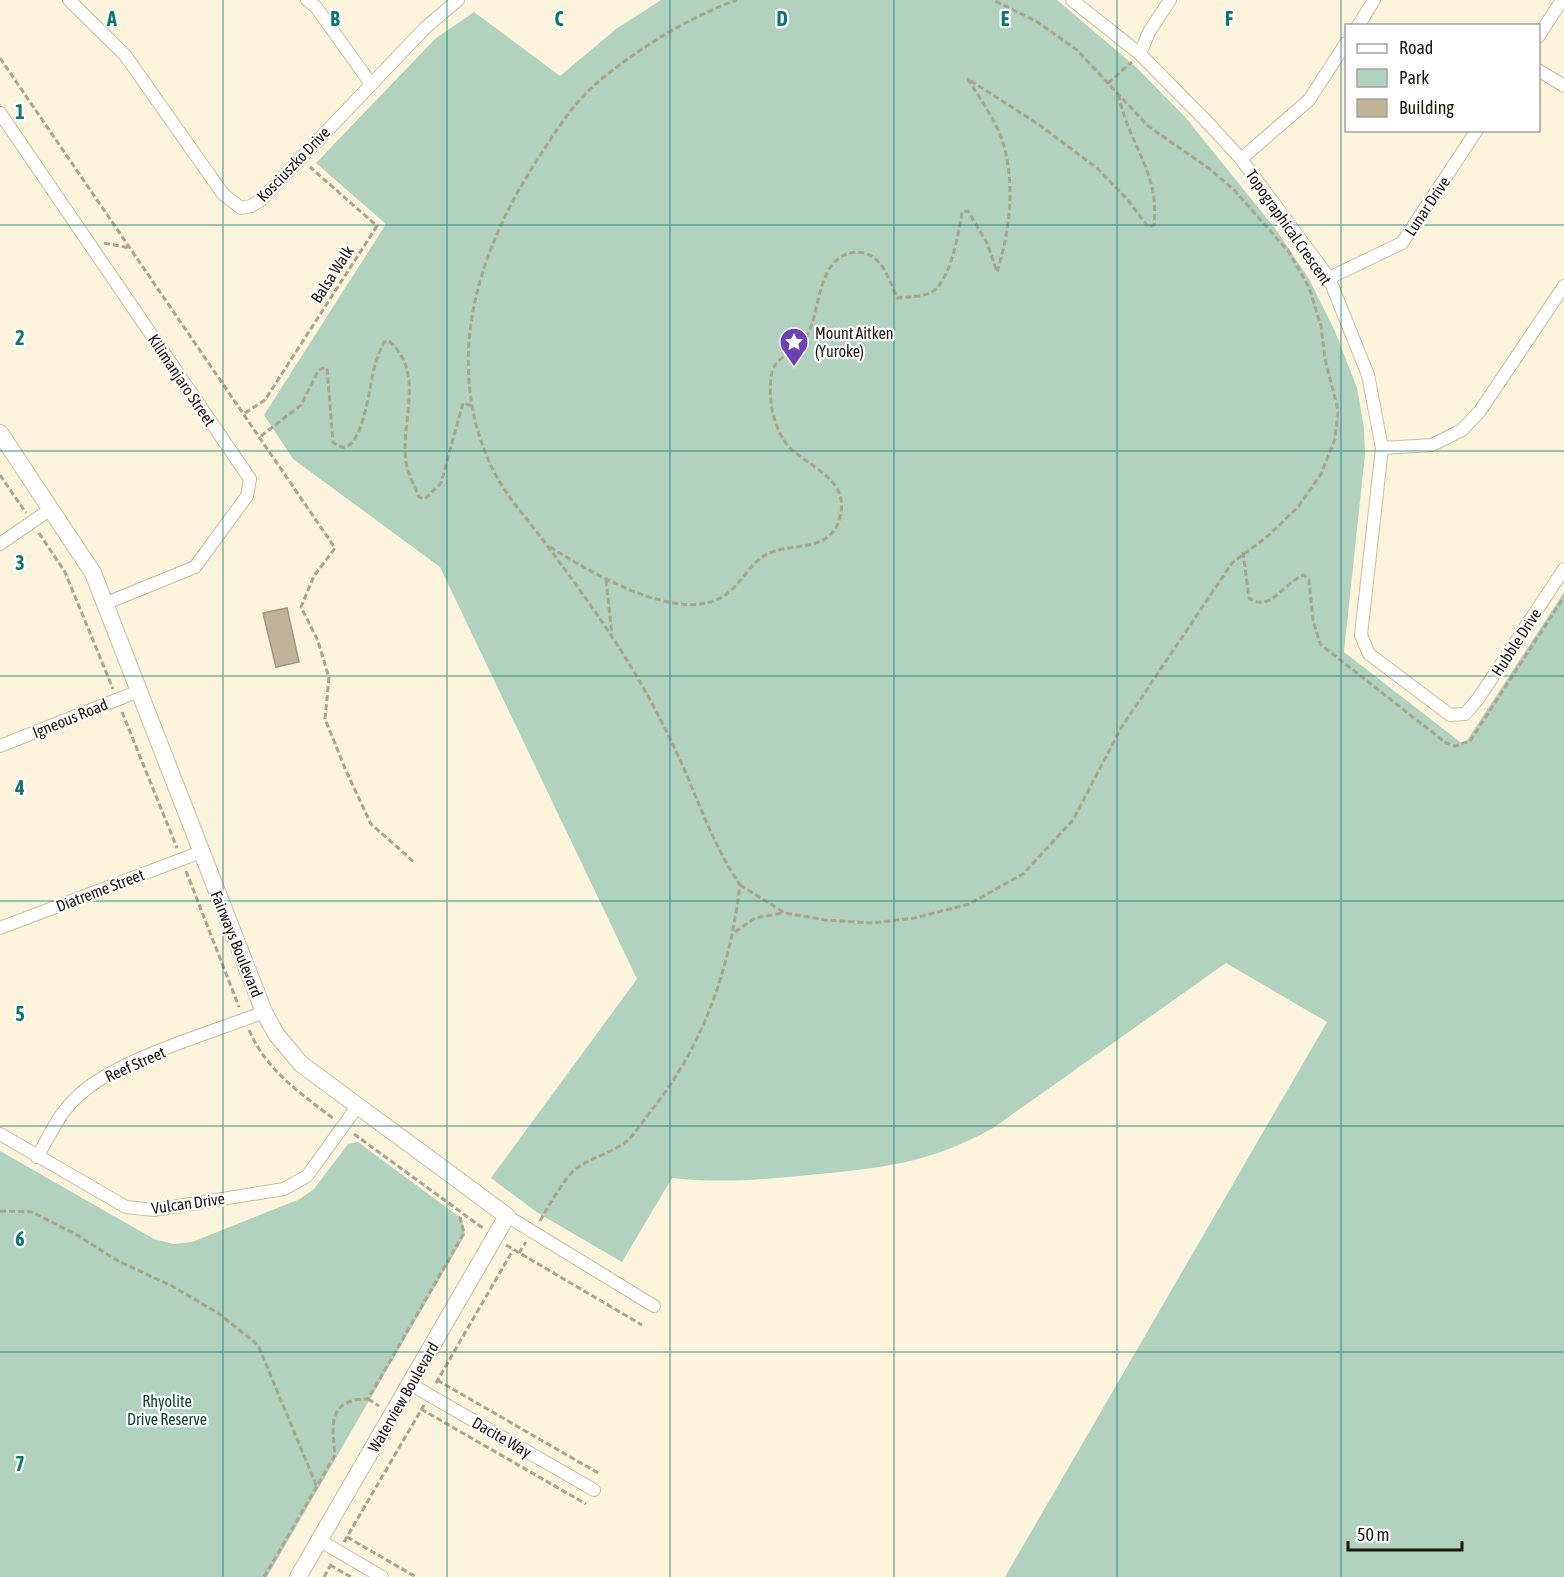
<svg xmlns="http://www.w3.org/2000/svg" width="1564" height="1577" font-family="'Asap Condensed',sans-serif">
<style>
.green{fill:#b2d2c0}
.building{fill:#bfb498;stroke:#a3987d;stroke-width:1.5}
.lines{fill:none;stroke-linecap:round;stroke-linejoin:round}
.street-casing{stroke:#c9bea1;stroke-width:14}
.secondary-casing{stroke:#c9bea1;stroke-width:18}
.path{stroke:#aba491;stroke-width:3;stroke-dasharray:6 3;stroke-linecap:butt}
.street{stroke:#fff;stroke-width:12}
.secondary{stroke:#fff;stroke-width:16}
.grid{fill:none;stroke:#0f766e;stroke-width:1.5;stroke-opacity:0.55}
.labels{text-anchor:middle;stroke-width:4.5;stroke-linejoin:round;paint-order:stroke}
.street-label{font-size:16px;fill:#1a160b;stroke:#fff}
.poi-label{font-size:16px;fill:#1a160b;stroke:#fff;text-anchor:start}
.park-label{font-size:16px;fill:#08452c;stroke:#fff}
.grid-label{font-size:20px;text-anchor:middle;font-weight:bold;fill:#0f766e;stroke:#fff;stroke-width:4.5;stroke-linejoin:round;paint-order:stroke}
</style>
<rect width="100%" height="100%" fill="#fdf4dc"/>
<!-- green -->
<path class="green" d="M661,0H1057L1137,68L1186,118L1277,231L1309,279L1334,329L1357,388L1364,428L1365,454L1344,652L1464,745L1564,592V1577H1005L1327,1022L1226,963L993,1128C929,1164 881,1168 809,1175C762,1180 718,1183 672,1178L622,1262L538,1213L491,1178L637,979L440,567L293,459L264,415L386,224L316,163L436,38L474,12L560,76L616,29Z
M358,1142L462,1219L465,1235L267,1577H0V1151L154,1239L174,1244L192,1242L300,1199L314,1189L348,1144Z"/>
<!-- building -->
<path class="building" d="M287,608L299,662L276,667L263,613Z"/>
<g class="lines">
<!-- street casing -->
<g class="street-casing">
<path id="street" d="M69,0L125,55L223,194L241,208L251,206L261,200L426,27L458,0
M307,0L316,7L371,84
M1072,0L1140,54L1210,125L1241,159L1329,278L1368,375L1382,448L1361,635L1369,654L1450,715L1465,714L1478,699L1564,569
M1358,26L1374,0
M1538,37L1562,0
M1140,54L1149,32L1170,0
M1538,70L1564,86
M0,113L250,479L247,496L195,567L104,604
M1241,159L1309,100L1346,43
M1329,278L1402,243L1477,130
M1382,448L1432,445L1462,430L1480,411L1564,286
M0,544L52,508
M0,746L139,691
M0,928L201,852
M0,1134L126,1207L154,1210L284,1189L307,1176L357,1107
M37,1157C49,1137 58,1115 75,1099C112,1060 212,1033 264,1012
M507,1216L654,1306
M410,1384L594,1490
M319,1540L382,1577"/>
</g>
<!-- secondary casing -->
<g class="secondary-casing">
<path id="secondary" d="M0,433L93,573L264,1012L276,1034L301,1064L507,1216L298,1577"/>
</g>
<!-- path -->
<path class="path" d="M0,58L335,548L314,576L301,607L318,641L329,678L325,719L347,773L371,824L414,862
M1108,83L1132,62
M104,243L130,248
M245,413L265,400L377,226L310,167
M261,436L301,405L318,371L323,368H327L333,442C361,469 370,383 374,369C376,360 380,351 384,342L389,341C426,373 400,422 406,462C408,474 414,485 419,497L425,499L441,483L463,403L472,406
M0,475L26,513
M39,533L65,572L113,689
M550,547C590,572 677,624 722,597C743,585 749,560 772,552C796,543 831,552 840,517C850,481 812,468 791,449C773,431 767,396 772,372C776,355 798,353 806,338C817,317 817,293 827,273C839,248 869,244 884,269C889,278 893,288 897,298C908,297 920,297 930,293C950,284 959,232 962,212L968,211L987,243L997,272C1010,231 1016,182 1002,140C995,119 980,99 968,79L1038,124L1097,168L1127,199L1148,227L1154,225C1160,173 1128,143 1119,96
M1243,552L1249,598C1270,614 1285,581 1304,575L1309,580L1313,620L1320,644L1446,743L1455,746L1470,741L1564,597
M606,580L612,635
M122,712L177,848
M186,871L239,1007
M740,885L785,913L825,920L872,923L915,918L969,904L1023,874L1073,820L1121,728L1232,563L1268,536L1298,507L1321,474L1335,439L1338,410L1325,359L1321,326L1309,287L1288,251L1235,191L1210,169L1148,126L1077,50L1036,21L993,0
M735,932L755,918L783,913
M249,1030C266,1070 300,1093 334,1119
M354,1134L484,1229
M0,1211L32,1212L77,1235L118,1261L172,1286L218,1313L258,1345L317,1487
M540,1221C548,1207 564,1178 576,1169C592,1156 612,1154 628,1140C636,1132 643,1121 651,1111C704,1045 730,968 740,885C717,851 704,816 688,778C674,745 658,713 640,682C613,635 581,591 549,548C528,519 502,493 488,459C443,354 481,244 541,154C557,129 575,101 598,82C639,48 687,18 737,0
M506,1245L642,1325
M519,1253L526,1242
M437,1380L600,1474
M436,1383L513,1250
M368,1399L379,1406
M421,1409L586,1504
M347,1537L416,1577
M344,1542L424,1405
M330,1565L351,1577
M264,1577L335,1455C332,1426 327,1399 368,1399L464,1233L460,1217L463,1215
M324,1577L332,1563"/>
<!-- street -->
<use href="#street" class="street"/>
<!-- secondary -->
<use href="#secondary" class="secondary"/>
</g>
<!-- grid -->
<path class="grid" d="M223,0V1577M447,0V1577M670,0V1577M894,0V1577M1117,0V1577M1341,0V1577M0,225H1564M0,451H1564M0,676H1564M0,901H1564M0,1126H1564M0,1352H1564"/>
<!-- icons -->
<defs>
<g id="sight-pin" transform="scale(1.5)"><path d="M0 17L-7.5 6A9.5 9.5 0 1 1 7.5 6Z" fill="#6d40b8" stroke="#fff"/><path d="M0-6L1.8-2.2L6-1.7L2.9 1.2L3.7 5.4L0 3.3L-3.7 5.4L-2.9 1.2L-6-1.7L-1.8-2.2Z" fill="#fff"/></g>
</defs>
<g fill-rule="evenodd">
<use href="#sight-pin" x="794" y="342"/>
</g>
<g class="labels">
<!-- street labels -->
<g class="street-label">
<text transform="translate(293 164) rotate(-46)" y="6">Kosciuszko Drive</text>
<text transform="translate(1427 206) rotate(-56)" y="6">Lunar Drive</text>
<text transform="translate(1289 227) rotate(55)" y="6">Topographical Crescent</text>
<text transform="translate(332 274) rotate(-57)" y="6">Balsa Walk</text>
<text transform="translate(182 380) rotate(56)" y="6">Kilimanjaro Street</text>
<text transform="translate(1516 642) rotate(-57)" y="6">Hubble Drive</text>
<text transform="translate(70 718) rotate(-22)" y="6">Igneous Road</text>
<text transform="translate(100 890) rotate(-21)" y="6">Diatreme Street</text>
<text transform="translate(237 944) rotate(68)" y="6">Fairways Boulevard</text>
<text transform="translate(135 1064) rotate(-24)" y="6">Reef Street</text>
<text transform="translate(188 1203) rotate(-8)" y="6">Vulcan Drive</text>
<text transform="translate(403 1397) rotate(-60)" y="6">Waterview Boulevard</text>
<text transform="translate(502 1437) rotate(30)" y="6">Dacite Way</text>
</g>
<!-- poi labels -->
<g class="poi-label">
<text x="815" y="339">Mount Aitken<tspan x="815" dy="18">(Yuroke)</tspan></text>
</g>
<!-- park labels -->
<g class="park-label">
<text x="167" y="1407">Rhyolite<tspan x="167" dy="18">Drive Reserve</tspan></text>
</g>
</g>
<g class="grid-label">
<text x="112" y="26">A</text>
<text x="335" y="26">B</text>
<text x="559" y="26">C</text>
<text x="782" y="26">D</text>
<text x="1005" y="26">E</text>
<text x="1229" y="26">F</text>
<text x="20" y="119">1</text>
<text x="20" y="345">2</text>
<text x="20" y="570">3</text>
<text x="20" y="795">4</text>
<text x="20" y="1021">5</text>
<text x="20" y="1246">6</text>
<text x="20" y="1471">7</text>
</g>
<!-- legend -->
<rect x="1345" y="24" width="195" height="108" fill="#ffffff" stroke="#a3a29d" stroke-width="1.5"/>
<rect x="1357" y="44" width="30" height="9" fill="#ffffff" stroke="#a3a29d" stroke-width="1.5"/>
<text x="1399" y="54" font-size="18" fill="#1a160b">Road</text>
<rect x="1357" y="69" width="30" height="18" fill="#b2d2c0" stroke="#a3a29d" stroke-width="1.5"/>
<text x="1399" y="84" font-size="18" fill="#1a160b">Park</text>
<rect x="1357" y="99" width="30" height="18" fill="#bfb498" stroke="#a3a29d" stroke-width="1.5"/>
<text x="1399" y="114" font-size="18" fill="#1a160b">Building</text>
<!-- scale -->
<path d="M1348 1541v9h114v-9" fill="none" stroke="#1a160b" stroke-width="3"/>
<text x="1357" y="1541" font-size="18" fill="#1a160b" stroke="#ffffff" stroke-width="4.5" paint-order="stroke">50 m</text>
</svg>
